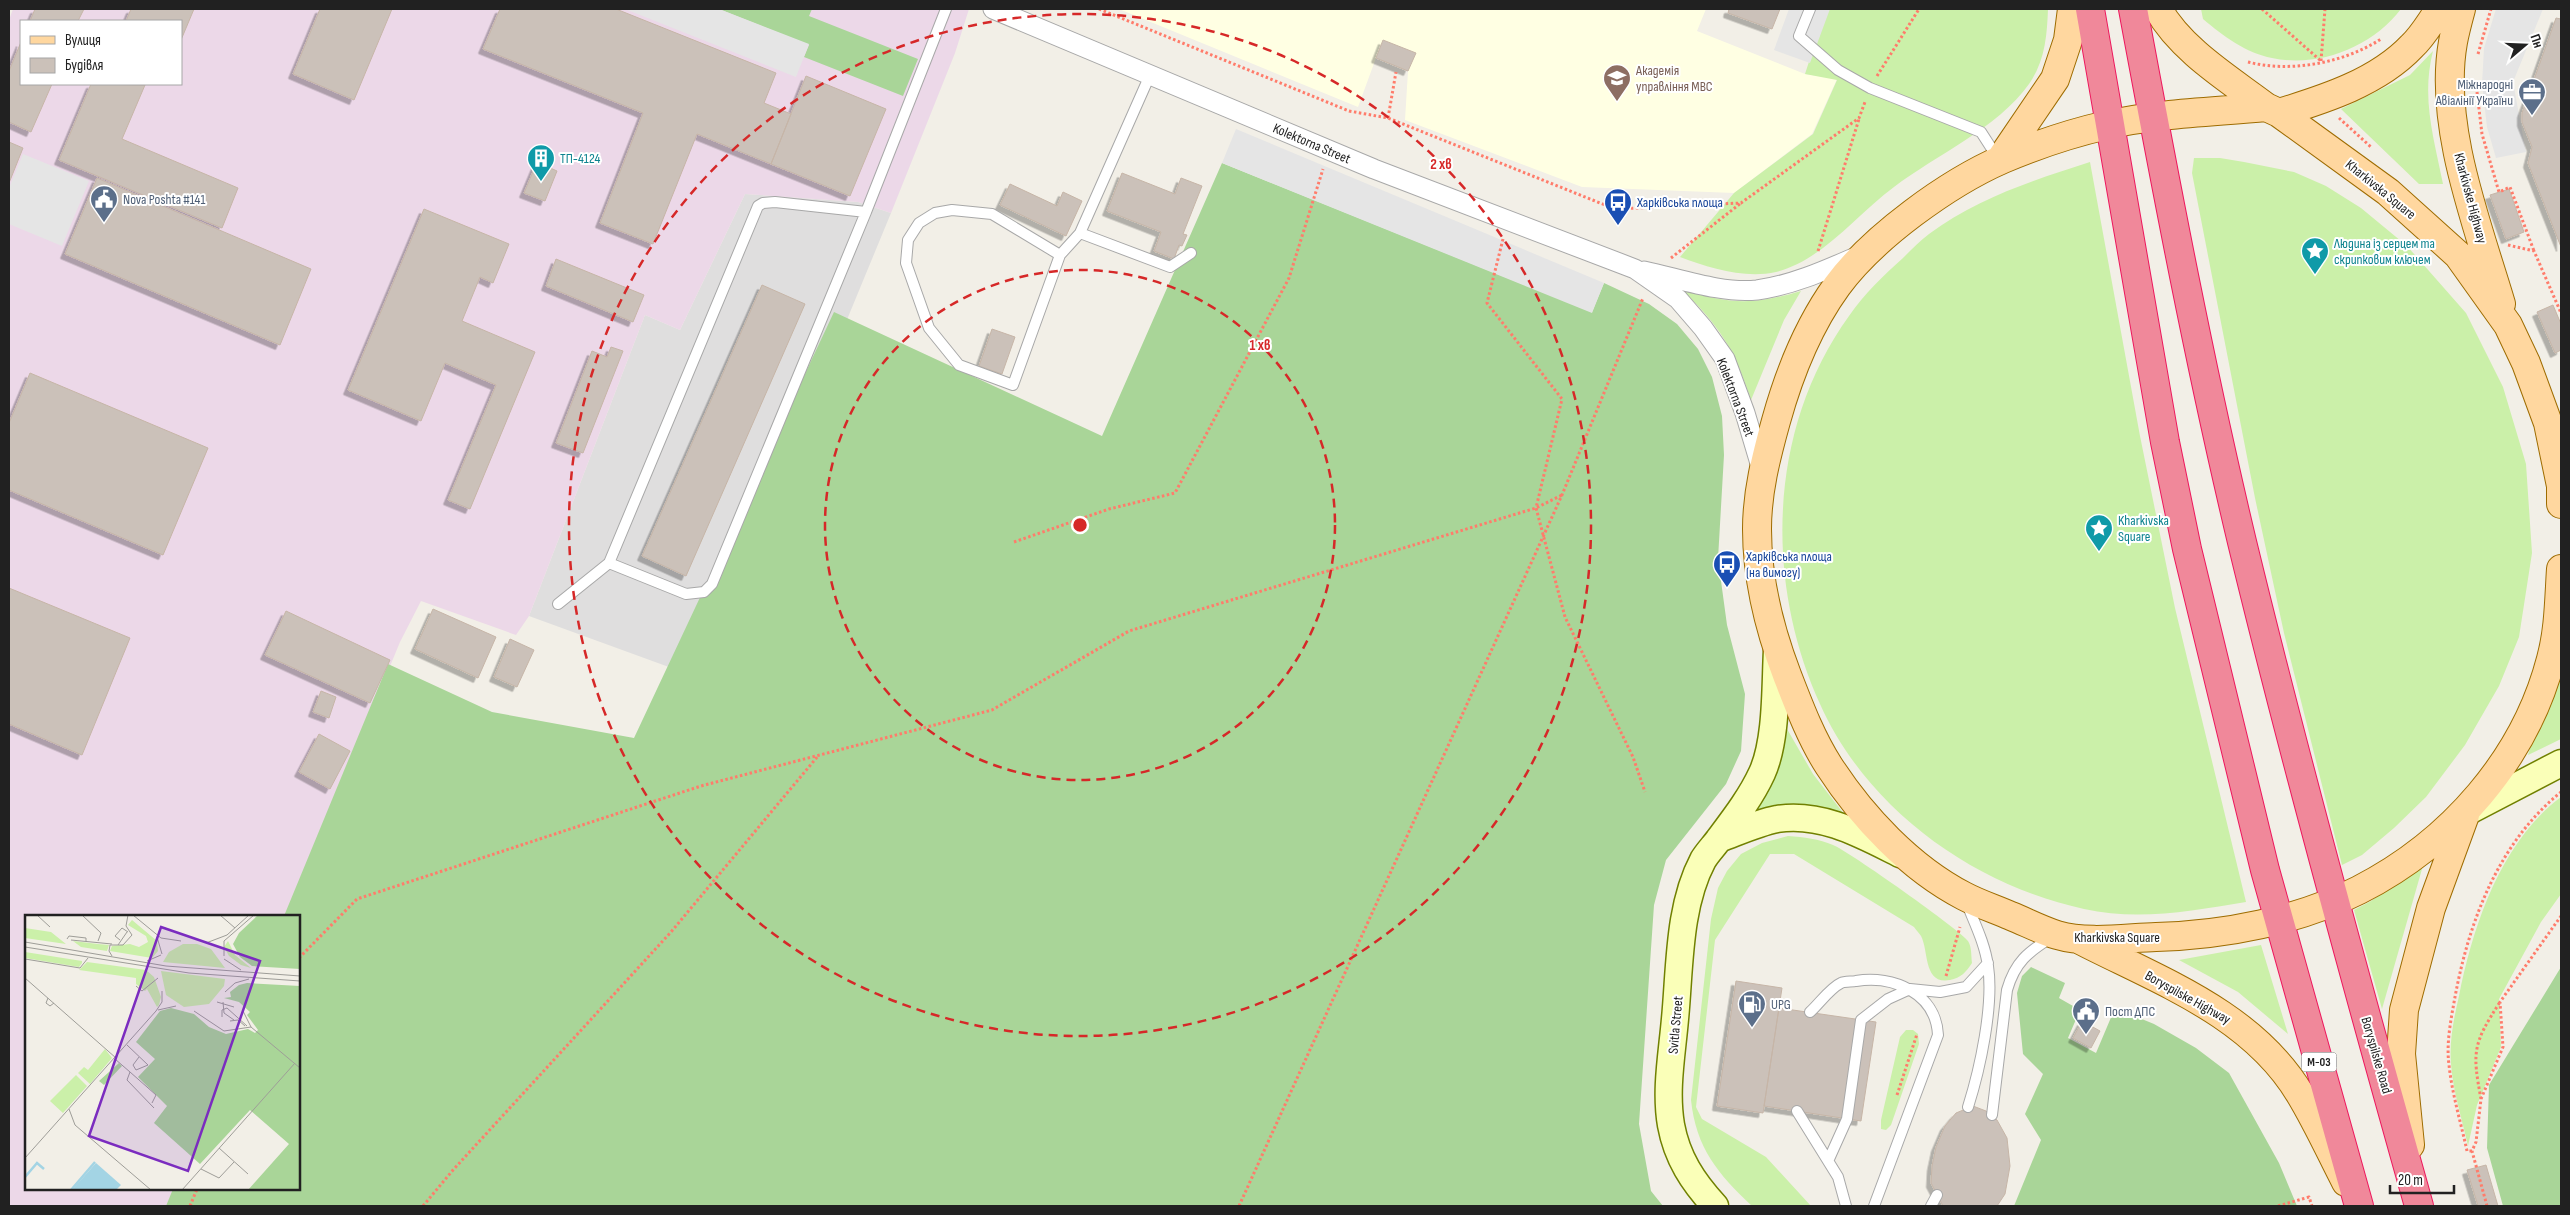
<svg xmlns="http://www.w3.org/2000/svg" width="2570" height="1215" font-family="'Sofia Sans Condensed',sans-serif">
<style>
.residential{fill:#dfdede}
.industrial{fill:#ecd8e8;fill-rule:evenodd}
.education{fill:#ffffe3}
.grass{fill:#cbf0a9}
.forest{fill:#a9d598}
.parking{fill:#e5e5e5}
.building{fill:#cbc1b9;stroke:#c6b5a7;filter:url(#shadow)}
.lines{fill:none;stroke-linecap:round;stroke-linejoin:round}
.lane-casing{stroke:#a8a8a8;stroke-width:12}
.street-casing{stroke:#a8a8a8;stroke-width:21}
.secondary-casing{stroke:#708000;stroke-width:29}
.primary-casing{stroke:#9e6c00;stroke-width:30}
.highway-casing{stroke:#ed175d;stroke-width:30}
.path{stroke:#ff7c6b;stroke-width:3;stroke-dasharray:2.5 2.5;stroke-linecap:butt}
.lane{stroke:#fff;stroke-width:10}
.street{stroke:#fff;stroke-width:19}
.secondary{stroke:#faffb8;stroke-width:26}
.primary{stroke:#ffd79f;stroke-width:28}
.highway{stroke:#f0889a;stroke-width:28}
.ring{fill:none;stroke:#d62828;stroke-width:2.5;stroke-dasharray:9 6}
.labels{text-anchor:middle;stroke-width:4;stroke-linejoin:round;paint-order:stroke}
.shield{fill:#fff;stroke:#646464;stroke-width:1}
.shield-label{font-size:12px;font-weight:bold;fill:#212121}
.education-label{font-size:14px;fill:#785e54;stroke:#fff;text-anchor:start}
.service-label{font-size:14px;fill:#4e5e75;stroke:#fff;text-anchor:start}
.street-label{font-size:14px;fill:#212121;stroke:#fff}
.culture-label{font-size:14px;fill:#0d838f;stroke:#fff;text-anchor:start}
.transit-label{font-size:14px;fill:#164399;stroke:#fff;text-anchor:start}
.inset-river{fill:none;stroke:#a3d4e4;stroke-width:2.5}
.inset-road{fill:none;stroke:#9e9d98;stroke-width:1}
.view{fill:#7b2cbf;fill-opacity:0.15;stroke:#7b2cbf;stroke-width:2.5}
.inset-edge{fill:none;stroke:#212121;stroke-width:2.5}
.centre{fill:#d62828;stroke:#fff;stroke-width:2.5}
.ring-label{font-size:15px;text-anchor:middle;font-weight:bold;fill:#d62828;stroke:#fff;stroke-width:4;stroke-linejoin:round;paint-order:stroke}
</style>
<defs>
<filter id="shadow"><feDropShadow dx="-4.5" dy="4.5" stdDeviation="0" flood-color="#0004"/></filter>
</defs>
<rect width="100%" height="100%" fill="#f2efe7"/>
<!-- residential -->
<path class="residential" d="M745,194L858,202L891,213L699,678L529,616L645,315L680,330Z"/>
<!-- industrial -->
<path class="industrial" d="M13,9H969L955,53L891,213L858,202L745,194L680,330L645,315L529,616L516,635L421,601L400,642L287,916H26V1189H174L166,1206H9V20ZM21,21H181V84H21Z"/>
<!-- education -->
<path class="education" d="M1119,9H1706L1697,31L1805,74L1837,79L1812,134L1734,193L1582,187L1405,120L1408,71L1376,58L1358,107Z"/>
<!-- grass -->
<path class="grass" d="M1826,9H2048C2047,36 2045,61 2029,84C1998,128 1936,155 1894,187C1856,215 1823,260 1776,272C1745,279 1709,268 1680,257L1734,193L1813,134L1837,80L1805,74Z
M2201,9H2401C2372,47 2319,68 2272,58C2246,53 2223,36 2203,19Z
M2433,51C2421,98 2434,138 2443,184H2419L2341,109L2410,75Z
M2194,158H2220L2244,162L2294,172L2326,186L2361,208L2407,246L2466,313L2503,387L2526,464L2532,553L2519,637L2499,686L2465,745L2426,797L2394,828L2362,855L2342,865L2284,633L2255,498L2192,173Z
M2090,162L2140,436L2175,608L2246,902C2192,911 2138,921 2084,909C1973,885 1867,809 1820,704C1764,581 1768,428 1849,316C1864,294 1883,276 1903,258C1911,250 1920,241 1929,234C1977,198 2034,180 2090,162Z
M1681,289C1731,304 1750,306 1801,291L1784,320L1751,400C1734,349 1720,326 1681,289Z
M2561,666V739L2528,755L2537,724Z
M1783,722L1813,774L1844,814C1806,803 1788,808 1751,814Z
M2561,797V894L2541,922L2499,999L2501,1047L2477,1105L2468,1146C2462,1119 2453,1091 2451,1064C2449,1041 2454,1018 2459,996C2473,925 2501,842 2561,797Z
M1788,836C1804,837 1819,839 1833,845C1847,850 1963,932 1968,941C1972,947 1971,956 1972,963C1966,972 1961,978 1950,980C1923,985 1929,951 1921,936C1919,933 1916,930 1914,927L1794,854H1770L1715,940L1696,1107L1702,1119L1766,1157L1811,1206H1752C1718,1174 1696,1148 1691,1100L1711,919L1718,888L1727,871L1741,854L1762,843Z
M2424,862L2382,1009L2354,910L2371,901Z
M2261,945L2288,1034L2238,992L2179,960Z
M1906,1030H1913L1918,1034L1919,1044L1891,1125L1886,1130L1881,1129V1120L1900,1037Z"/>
<!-- forest -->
<path class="forest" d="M719,9H812L809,16L918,59L903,96L804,57L809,45Z
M1222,163L1592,312L1604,283L1649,304L1677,324L1698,349L1712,377L1722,416L1724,455L1718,559L1727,625L1745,694L1741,751L1726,784L1666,860L1654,905L1639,1124L1651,1191L1663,1206H166L173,1189H299V916H284L388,664L492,712L634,738L834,312L1102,436Z
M2031,967L2065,983L2059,998L2080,1010L2068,1038L2096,1053L2115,1008L2154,1024L2196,1048L2229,1073L2279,1163L2297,1206H2014L2041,1140L2025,1114L2043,1074L2023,1054L2017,993L2022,976Z
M2561,967V1206H2503L2487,1148L2489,1085Z"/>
<!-- parking -->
<path class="parking" d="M625,9H719L809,44L796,77Z
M1789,9H1830L1810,63L1774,50Z
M2496,9H2543L2513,82L2526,152L2496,158L2487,127L2482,84L2484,48Z
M1236,129L1604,283L1592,313L1222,163Z
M23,154L89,181L62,246L9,224V188Z"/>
<!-- building -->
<path class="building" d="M35,9H84L78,21H30Z
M131,9H194L181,40V21H126Z
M320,9H392L354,100L293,74Z
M500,9H616L776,73L764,103L791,114L771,164L697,134L653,244L600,223L643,113L483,49Z
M1729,9H1780L1772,29L1728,13Z
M2556,18L2561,19V247L2528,163L2532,147L2522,122V113Z
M1383,40L1416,53L1408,71L1376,58Z
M21,42V84H52L31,132L9,122V71Z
M806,76L886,109L850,196L771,164Z
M91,84L145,85L122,139L238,188L222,228L59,160Z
M9,142L23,148L9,183Z
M537,162L557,171L545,201L524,193Z
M1122,173L1175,194L1181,178L1202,186L1183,234L1187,235L1182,246L1179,245L1174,259L1154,251L1161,232L1107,211Z
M97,178L311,269L280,345L65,254Z
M1010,184L1057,206L1063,192L1082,201L1066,236L1000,205Z
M2509,189L2524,232L2506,239L2490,195Z
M424,209L509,244L493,283L480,277L462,321L535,352L470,509L448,500L496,385L445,363L421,421L348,390Z
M556,259L644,295L633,322L546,286Z
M762,285L805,304L686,576L642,556Z
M2553,305L2561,324V350L2555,353L2537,312Z
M992,329L1015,337L1002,374L979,366Z
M611,347L623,351L583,453L556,443L592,351L607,357Z
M30,373L208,448L163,555L9,490V423Z
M9,588L130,638L82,755L9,724Z
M433,609L496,637L478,678L415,649Z
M286,611L390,660L370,703L265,655Z
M510,639L534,650L517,687L494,677Z
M321,691L336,697L329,718L313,712Z
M319,734L350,751L330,789L299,772Z
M1736,981L1782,988L1763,1113L1717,1106Z
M1779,1008L1876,1022L1861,1121L1764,1106Z
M2082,1021L2100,1031L2091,1048L2073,1038Z
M1973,1106L1986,1111L1997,1120L2007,1138L2010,1166L2005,1194L1997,1206H1943L1931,1183L1932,1166L1936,1147L1945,1126L1956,1113Z
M2486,1165L2498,1206H2478L2467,1170Z"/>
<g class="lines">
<!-- lane casing -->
<g class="lane-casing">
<path id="lane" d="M1810,9L1799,36L1838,70L1870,88L1981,132L1999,160
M1080,233L1170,267L1191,253
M1060,255L992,214L952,210L935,213L919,223L908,240L906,263L929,328L959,365L1013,385L1060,255L1080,233L1150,75
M609,563L686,594L704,592L712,584L866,212
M558,604L609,563L758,206L763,203L775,202L866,212L946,9
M1967,904C1975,924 1985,944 1988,966C1994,1005 1980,1069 1968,1107
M1810,1012C1819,1004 1830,988 1841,983C1845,981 1852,982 1856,981C1893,975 1936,993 1938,1035L1874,1206
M1797,1111L1838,1177L1846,1206
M1992,1115L2007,990C2015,962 2028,952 2052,937
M1829,1159L1847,1119L1861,1020L1888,999L1910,989L1940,992L1966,987L1988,963
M1931,1206L1937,1195"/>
</g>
<!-- street casing -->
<g class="street-casing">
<path id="street" d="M993,9L1374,169L1635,269L1678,299L1703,328L1725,359L1745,413L1762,470
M1644,271C1678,278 1722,294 1757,290C1793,285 1826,270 1858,256"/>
</g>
<!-- secondary casing -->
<g class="secondary-casing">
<path id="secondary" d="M2467,812L2561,763
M1719,839C1738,832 1757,823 1777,819C1822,812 1862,835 1900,854
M1715,1206C1693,1182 1677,1158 1671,1125C1665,1090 1672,1054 1675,1019C1680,968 1678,907 1703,860C1707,853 1714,846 1719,839C1734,819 1751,797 1762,773C1777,740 1775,686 1777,650"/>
</g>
<!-- primary casing -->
<g class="primary-casing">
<path id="primary" d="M2158,9C2181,50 2229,79 2266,107
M2461,9C2458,20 2455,31 2453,42C2438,125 2478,226 2501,304
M2279,113C2325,99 2378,82 2412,46C2423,36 2431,21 2440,9
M2000,160L2055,79L2068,40L2072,9
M2561,504V486L2548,423L2526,363L2508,325L2458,255L2388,192L2279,113L2266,107C2214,112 2159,113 2107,125C2072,133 2036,145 2003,159C1948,183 1873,237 1837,286C1808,326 1789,374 1776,421C1766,457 1757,492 1757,529C1757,579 1769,628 1787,675C1799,706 1811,738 1829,766C1862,817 1910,868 1964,896C1979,904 1995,909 2011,916C2026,922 2041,930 2057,935C2087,944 2125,938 2156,937C2225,935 2298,921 2359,890C2451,843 2525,759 2551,659C2559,630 2559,599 2561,569
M2080,940C2160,981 2252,1014 2300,1094C2317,1122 2331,1153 2346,1182
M2410,1145L2401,1054L2404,1010L2431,908L2465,815"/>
</g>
<!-- highway casing -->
<g class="highway-casing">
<path id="highway" d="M2090,9L2165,442L2187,549L2265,870L2359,1206
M2133,9C2166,187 2200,366 2242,542C2296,765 2357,986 2419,1206"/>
</g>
<!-- path -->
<path class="path" d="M1099,9L1349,111L1388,118L1615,209L1741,203L1859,118L1865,102
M2262,9L2321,61
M2478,54L2491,9
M2321,61L2325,9
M2248,62C2290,73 2344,63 2381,39
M1877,76L1919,9
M2477,92L2482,134L2499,192L2510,187L2534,251
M1388,118L1396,72
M2339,118L2371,147
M1503,239L1487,303L1562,399L1536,508L1565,617L1633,757L1645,792
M2508,245L2534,251L2561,313
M1818,251L1859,119
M1671,258L1741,203
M1014,542L1109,509L1175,493L1289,278L1323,169
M299,958L357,899L701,786L992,710L1129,631L1536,508L1562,495
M1946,976L1960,927
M1897,1095L1917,1034
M2481,1099C2472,1051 2473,1044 2500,1002
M2472,1151H2467C2461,1123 2452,1094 2449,1065C2446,1043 2451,1019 2455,997C2469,921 2499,842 2561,792
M190,1206L197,1189
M423,1206L453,1170L671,932L818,756
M1239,1206L1562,495L1643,298
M2278,1206L2309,1197L2312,1206
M2487,1206L2472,1151L2476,1142L2481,1099L2503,1047L2500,1002L2561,916"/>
<!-- lane -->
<use href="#lane" class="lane"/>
<!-- street -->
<use href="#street" class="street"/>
<!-- secondary -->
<use href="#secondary" class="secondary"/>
<!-- primary -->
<use href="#primary" class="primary"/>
<!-- highway -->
<use href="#highway" class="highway"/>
</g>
<!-- distance rings -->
<g class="ring">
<circle cx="1080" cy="525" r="255"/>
<circle cx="1080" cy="525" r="511"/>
</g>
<!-- icons -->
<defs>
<g id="university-pin" transform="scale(1.4375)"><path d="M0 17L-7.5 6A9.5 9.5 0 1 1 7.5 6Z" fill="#8d6e63" stroke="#fff"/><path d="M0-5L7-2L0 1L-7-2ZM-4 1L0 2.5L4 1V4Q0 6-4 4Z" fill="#fff"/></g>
<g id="office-pin" transform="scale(1.4375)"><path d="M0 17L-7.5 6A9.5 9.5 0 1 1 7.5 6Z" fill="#5c6f8a" stroke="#fff"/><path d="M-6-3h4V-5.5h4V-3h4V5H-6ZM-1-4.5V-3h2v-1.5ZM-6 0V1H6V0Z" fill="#fff"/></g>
<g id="building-pin" transform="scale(1.4375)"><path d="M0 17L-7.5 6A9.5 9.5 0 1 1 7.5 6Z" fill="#0f9aa8" stroke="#fff"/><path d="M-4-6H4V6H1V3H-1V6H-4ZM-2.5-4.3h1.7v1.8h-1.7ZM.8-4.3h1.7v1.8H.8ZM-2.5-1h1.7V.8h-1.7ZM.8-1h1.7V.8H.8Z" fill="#fff"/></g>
<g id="civic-pin" transform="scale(1.4375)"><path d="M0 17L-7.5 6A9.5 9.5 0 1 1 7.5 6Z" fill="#5c6f8a" stroke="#fff"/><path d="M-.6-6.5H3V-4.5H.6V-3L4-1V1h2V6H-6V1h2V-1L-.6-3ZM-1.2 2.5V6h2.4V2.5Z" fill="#fff"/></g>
<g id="bus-pin" transform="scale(1.4375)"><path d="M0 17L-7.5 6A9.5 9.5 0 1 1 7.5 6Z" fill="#1a4fb4" stroke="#fff"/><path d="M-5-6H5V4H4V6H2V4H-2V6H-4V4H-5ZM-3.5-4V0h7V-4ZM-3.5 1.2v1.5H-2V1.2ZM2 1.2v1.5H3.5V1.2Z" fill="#fff"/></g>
<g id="sight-pin" transform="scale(1.4375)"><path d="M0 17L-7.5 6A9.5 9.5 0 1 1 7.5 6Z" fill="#0f9aa8" stroke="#fff"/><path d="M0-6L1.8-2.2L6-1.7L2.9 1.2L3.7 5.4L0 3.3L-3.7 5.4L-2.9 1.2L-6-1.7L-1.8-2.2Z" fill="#fff"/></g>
<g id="fuel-pin" transform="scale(1.4375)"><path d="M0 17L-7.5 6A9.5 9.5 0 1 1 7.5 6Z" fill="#5c6f8a" stroke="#fff"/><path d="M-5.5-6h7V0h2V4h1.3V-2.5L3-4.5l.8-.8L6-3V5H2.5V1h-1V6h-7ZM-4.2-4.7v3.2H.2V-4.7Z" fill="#fff"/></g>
</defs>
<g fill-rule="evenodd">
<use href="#university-pin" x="1617" y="78"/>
<use href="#office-pin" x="2532" y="92"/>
<use href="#building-pin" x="541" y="158"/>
<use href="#civic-pin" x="104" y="199"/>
<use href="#bus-pin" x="1618" y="202"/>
<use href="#sight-pin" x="2315" y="251"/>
<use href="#sight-pin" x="2099" y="528"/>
<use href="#bus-pin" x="1727" y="564"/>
<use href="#fuel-pin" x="1752" y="1004"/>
<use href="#civic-pin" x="2086" y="1011"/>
</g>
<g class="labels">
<!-- shield labels -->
<rect class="shield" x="2301.5" y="1052.5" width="35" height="19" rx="4"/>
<g class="shield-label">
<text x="2319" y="1066">М-03</text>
</g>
<!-- education labels -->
<g class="education-label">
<text x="1636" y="75">Академія<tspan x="1636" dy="16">управління МВС</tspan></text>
</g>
<!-- service labels -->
<g class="service-label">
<text x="2513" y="89" text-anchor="end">Міжнародні<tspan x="2513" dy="16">Авіалінії України</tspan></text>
<text x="123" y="204">Nova Poshta #141</text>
<text x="1771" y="1009">UPG</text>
<text x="2105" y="1016">Пост ДПС</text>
</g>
<!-- street labels -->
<g class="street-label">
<text transform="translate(1312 143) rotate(23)" y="5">Kolektorna Street</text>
<text transform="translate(2381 189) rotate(39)" y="5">Kharkivska Square</text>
<text transform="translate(2471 198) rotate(75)" y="5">Kharkivske Highway</text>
<text transform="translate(1736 397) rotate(69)" y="5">Kolektorna Street</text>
<text x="2117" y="942">Kharkivska Square</text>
<text transform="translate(2188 997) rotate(29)" y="5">Boryspilske Highway</text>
<text transform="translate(1675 1025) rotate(-85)" y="5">Svitla Street</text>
<text transform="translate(2377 1055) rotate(74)" y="5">Boryspilske Road</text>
</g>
<!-- culture labels -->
<g class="culture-label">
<text x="560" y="163">ТП-4124</text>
<text x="2334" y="248">Людина із серцем та<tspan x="2334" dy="16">скрипковим ключем</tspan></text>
<text x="2118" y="525">Kharkivska<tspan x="2118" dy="16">Square</tspan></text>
</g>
<!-- transit labels -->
<g class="transit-label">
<text x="1637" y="207">Харківська площа</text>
<text x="1746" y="561">Харківська площа<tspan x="1746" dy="16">(на вимогу)</tspan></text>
</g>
</g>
<!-- overview -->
<g transform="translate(25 915)">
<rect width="275" height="275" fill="#f2efe7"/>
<path d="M107,5L132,26L133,36L127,43L85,36L87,31L105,29L114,32L123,27L121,21L103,10ZM0,13L26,17L41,29L0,23ZM48,26L73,29L84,30L82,36L56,32ZM203,26L210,40L226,53L216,50L204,41L199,32ZM158,29H172L186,34L200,53L138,47L144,37ZM0,37L57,46V48L54,52L0,43ZM62,47L121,55L129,62L136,82L134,90L132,92L122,74L120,76L111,69V63L54,55ZM136,56L200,64L199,71L184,89L159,92L141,80ZM80,134L87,143L65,169L53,158L59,152L63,155ZM51,160L62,171L38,198L25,186Z" fill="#cbf0a9"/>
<path d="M233,0H275V54L227,51L215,42L208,29L214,18ZM222,68L275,71V275H223L264,229L225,195L175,249L129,208L142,191L113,162L130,144L111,127L135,96L146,93L169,99L184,112L201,119L223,114L230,118L233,115L222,100L225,97L214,87L199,83L206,82L205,77L214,70ZM94,148L97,151L79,170L74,166Z" fill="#a9d598"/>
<path d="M71,248L96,270L91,275H47Z" fill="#a3d4e4"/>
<path class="inset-river" d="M0,262L12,248L19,254M46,275L70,247"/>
<path class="inset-road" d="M12,0L25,12M57,0L76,18L73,26M108,0L136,23L156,26M195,0L210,13M132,22L137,39M42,24L44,21L61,23V26M46,25L87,29M95,25L90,21L97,13L103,17M0,27L141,51L275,61M181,28L202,20L224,0M93,30L102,17M0,32L164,58L275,66M87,41L84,36L85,30H98L107,20L101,11L103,0M199,41V26L229,0M0,44L55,53L63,43M199,44L216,55M122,46L136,40M0,63L91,143M111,71L117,76L133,63M200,77L210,68L224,64M23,83L21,88L25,91L29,88M192,87L209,92M198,87L199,98L209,105M133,95L151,91M169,96L199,116L226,112L275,153M218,96L226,112M197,102V95L202,93L222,111M205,106L213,105L220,111M102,130L123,150L111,155L108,150L114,142M90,144L105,157L102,165L129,193M105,157L131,180L127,188M44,194L50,210L126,275M194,233L223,259M0,243L131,96L137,87V76M176,254L194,263L209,247M157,275L270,148"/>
<path class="view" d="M136,12L235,46L163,256L64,221Z"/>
<rect width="275" height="275" class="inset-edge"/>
</g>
<circle cx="1080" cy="525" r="8" class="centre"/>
<g class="ring-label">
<text x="1441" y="169">2 хв</text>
<text x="1260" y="350">1 хв</text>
</g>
<!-- border -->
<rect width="2570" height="1215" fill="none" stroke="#212121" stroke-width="20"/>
<!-- legend -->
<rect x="20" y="20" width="162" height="65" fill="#ffffff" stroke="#a6a6a6"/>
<rect x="30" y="36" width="25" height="8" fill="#ffd79f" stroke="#a6a6a6"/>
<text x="65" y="45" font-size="15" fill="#212121">Вулиця</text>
<rect x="30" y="58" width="25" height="15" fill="#cbc1b9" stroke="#a6a6a6"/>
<text x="65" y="70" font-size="15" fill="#212121">Будівля</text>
<!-- north arrow -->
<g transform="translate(2525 45) rotate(71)" stroke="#ffffff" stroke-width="4" paint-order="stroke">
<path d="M0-4L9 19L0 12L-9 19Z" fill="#212121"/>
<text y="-8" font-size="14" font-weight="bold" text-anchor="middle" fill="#212121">Пн</text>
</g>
<!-- scale -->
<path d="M2390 1185v8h64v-8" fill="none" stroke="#212121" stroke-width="2.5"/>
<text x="2398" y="1185" font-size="15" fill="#212121" stroke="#ffffff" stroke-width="4" paint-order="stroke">20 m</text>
</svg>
